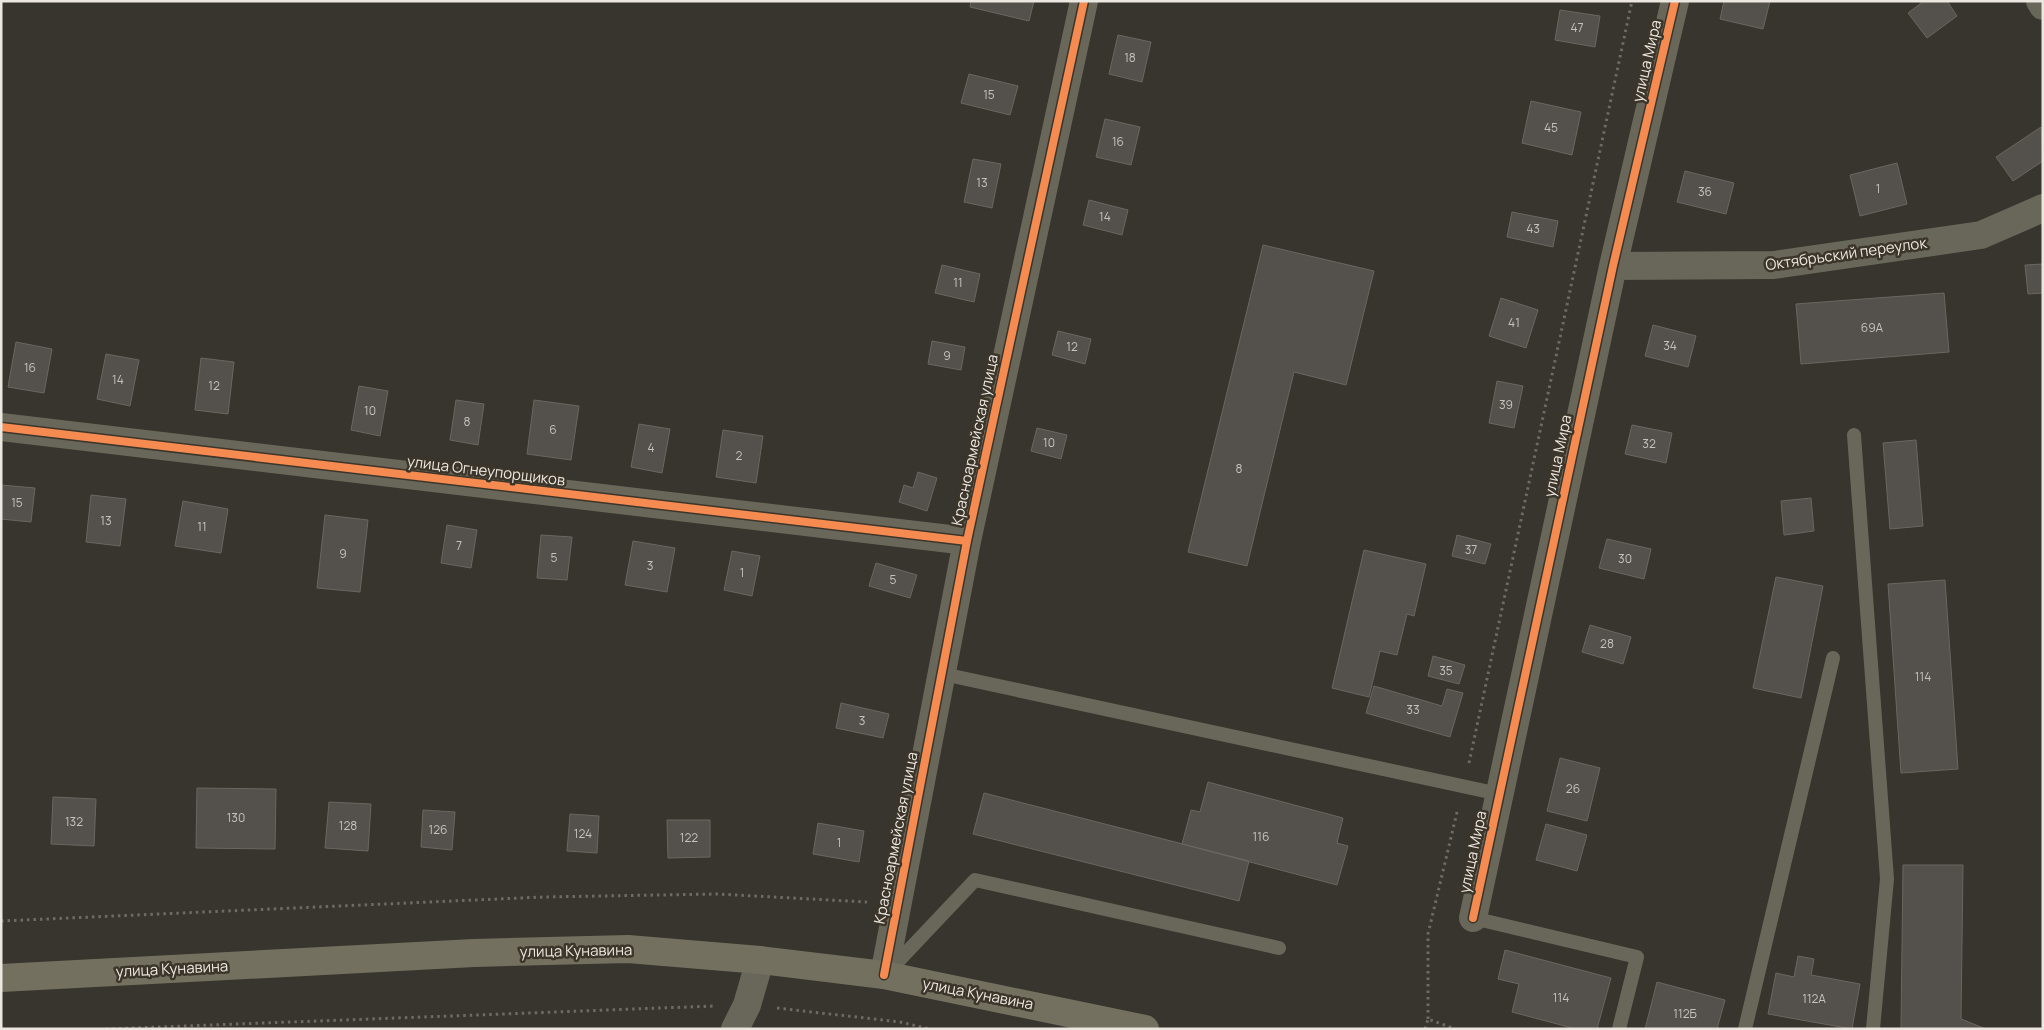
<svg xmlns="http://www.w3.org/2000/svg" width="2044" height="1030" font-family="Manrope,sans-serif">
<style>
.building{fill:#54504b;stroke:#6b6661}
.lines{fill:none;stroke-linecap:round;stroke-linejoin:round}
.path{stroke:#6e6b63;stroke-width:3;stroke-dasharray:2.5 4;stroke-linecap:butt}
.lane{stroke:#69675a;stroke-width:14}
.street{stroke:#69675a;stroke-width:28}
.primary{stroke:#73705f;stroke-width:28}
.cycleway-casing{stroke:#3c352a;stroke-width:11}
.cycleway{stroke:#f68b52;stroke-width:8}
.labels{text-anchor:middle;stroke-width:5;stroke-linejoin:round;paint-order:stroke}
.number-label{font-size:12px;fill:#c6c1bb}
.street-label{font-size:15px;fill:#ece7e0;stroke:#3c352a}
</style>
<rect width="100%" height="100%" fill="#38342e"/>
<!-- building -->
<path class="building" d="M971,1H1034L1029,21L970,7Z
M1724,1H1770L1763,29L1720,19Z
M1924,1H1947L1957,16L1927,38L1908,13Z
M1560,10L1600,16L1595,47L1555,40Z
M1118,35L1151,42L1142,82L1109,74Z
M969,74L1018,86L1010,115L961,103Z
M1531,101L1581,112L1572,155L1522,143Z
M1105,119L1140,127L1131,165L1096,157Z
M2041,127L2043,161L2013,181L1996,157Z
M973,159L1001,164L992,208L964,202Z
M1897,163L1907,204L1860,216L1850,175Z
M1685,171L1734,183L1726,214L1677,202Z
M1089,200L1128,210L1122,235L1083,225Z
M1512,212L1558,221L1553,247L1507,237Z
M1263,245L1374,271L1346,385L1294,372L1247,566L1188,552Z
M2043,264V293L2028,294L2025,265Z
M942,265L980,274L974,302L935,293Z
M1944,293L1949,352L1801,364L1796,304Z
M1501,298L1538,310L1526,348L1489,336Z
M1653,325L1696,336L1688,367L1645,356Z
M1058,331L1091,339L1085,364L1052,355Z
M932,341L965,347L961,370L928,364Z
M16,342L52,349L44,393L8,387Z
M106,354L139,360L130,406L97,399Z
M201,358L234,362L228,414L195,410Z
M1497,381L1523,386L1514,428L1489,423Z
M359,386L388,391L380,436L351,430Z
M456,400L484,404L478,445L450,440Z
M534,400L579,406L571,460L527,454Z
M639,424L670,429L662,473L631,467Z
M1632,425L1672,433L1666,463L1625,454Z
M1037,428L1067,435L1061,459L1031,451Z
M723,430L763,436L756,483L716,477Z
M1916,440L1923,526L1890,529L1883,443Z
M918,472L937,478L927,511L899,502L904,485L913,488Z
M1,485L35,488L31,522L1,519Z
M91,495L126,499L120,546L86,542Z
M1811,498L1814,531L1784,535L1781,501Z
M183,501L228,509L221,553L175,546Z
M325,515L368,520L360,592L317,588Z
M447,525L477,530L471,568L441,563Z
M541,535L572,537L567,580L537,578Z
M1457,535L1491,544L1485,564L1452,556Z
M1607,539L1651,549L1644,579L1599,568Z
M633,541L675,548L667,592L625,585Z
M1364,550L1426,564L1414,616L1407,614L1397,655L1380,651L1369,697L1332,688Z
M732,551L760,556L752,596L724,590Z
M876,563L917,575L910,598L869,586Z
M1776,577L1823,586L1801,698L1753,688Z
M1945,580L1958,769L1901,773L1888,584Z
M1590,625L1631,637L1623,664L1582,652Z
M1433,656L1465,665L1459,684L1428,676Z
M1374,686L1442,706L1447,689L1463,693L1450,737L1366,713Z
M841,703L889,714L883,738L836,728Z
M1560,758L1600,768L1587,821L1547,811Z
M1208,782L1343,818L1337,843L1348,846L1337,885L1182,844L1191,810L1200,812Z
M197,788L276,789L275,849L196,848Z
M984,793L1249,861L1239,901L973,834Z
M53,797L96,799L94,846L51,844Z
M329,802L371,804L368,851L325,848Z
M423,810L455,812L452,850L421,847Z
M570,814L599,816L597,853L567,851Z
M667,820H710V857L668,858Z
M818,823L864,831L859,862L813,854Z
M1546,824L1587,835L1577,871L1536,860Z
M1903,865H1963L1961,1019L1986,1029H1901Z
M1505,950L1611,978L1597,1029H1576L1512,1012L1519,984L1498,979Z
M1798,956L1814,959L1811,975L1860,984L1852,1029L1768,1014L1776,973L1794,977Z
M1657,982L1725,1000L1717,1029H1645Z"/>
<g class="lines">
<!-- path -->
<path class="path" d="M1469,763L1632,1
M1,921L543,897L717,894L867,902
M777,1008L900,1022L930,1029
M1428,1019V934L1458,808
M106,1029L714,1006
M1425,1029L1428,1019L1455,1029"/>
<!-- lane -->
<path class="lane" d="M1854,435L1887,879L1873,1029
M943,674L1499,794
M1473,918L1637,957L1619,1029
M889,971L975,880L1279,948
M1745,1029L1833,658"/>
<!-- street -->
<path class="street" d="M2040,1L2043,6
M1613,266L1774,265L1981,235L2043,208
M1,427L967,541
M1473,918L1613,266L1675,1
M884,975L967,541L1084,1
M735,1029L747,1005L760,960"/>
<!-- primary -->
<path class="primary" d="M1,978L474,953L628,949L760,960L884,975L1145,1029"/>
<!-- cycleway casing -->
<g class="cycleway-casing">
<path id="cycleway" d="M1,427L967,541
M1473,918L1613,266L1675,1
M884,975L967,541L1084,1"/>
</g>
<!-- cycleway -->
<use href="#cycleway" class="cycleway"/>
</g>
<g class="labels">
<!-- number labels -->
<g class="number-label">
<text x="1577" y="32">47</text>
<text x="1130" y="62">18</text>
<text x="989" y="99">15</text>
<text x="1551" y="132">45</text>
<text x="1118" y="146">16</text>
<text x="982" y="187">13</text>
<text x="1878" y="193">1</text>
<text x="1705" y="196">36</text>
<text x="1105" y="221">14</text>
<text x="1533" y="233">43</text>
<text x="958" y="287">11</text>
<text x="1514" y="327">41</text>
<text x="1872" y="332">69А</text>
<text x="1670" y="350">34</text>
<text x="1072" y="351">12</text>
<text x="947" y="360">9</text>
<text x="30" y="372">16</text>
<text x="118" y="384">14</text>
<text x="214" y="390">12</text>
<text x="1506" y="409">39</text>
<text x="370" y="415">10</text>
<text x="467" y="426">8</text>
<text x="553" y="434">6</text>
<text x="1049" y="447">10</text>
<text x="1649" y="448">32</text>
<text x="651" y="452">4</text>
<text x="739" y="460">2</text>
<text x="1239" y="473">8</text>
<text x="17" y="507">15</text>
<text x="106" y="525">13</text>
<text x="202" y="531">11</text>
<text x="459" y="550">7</text>
<text x="1471" y="554">37</text>
<text x="343" y="558">9</text>
<text x="554" y="562">5</text>
<text x="1625" y="563">30</text>
<text x="650" y="570">3</text>
<text x="742" y="577">1</text>
<text x="893" y="584">5</text>
<text x="1607" y="648">28</text>
<text x="1446" y="675">35</text>
<text x="1923" y="681">114</text>
<text x="1413" y="714">33</text>
<text x="862" y="725">3</text>
<text x="1573" y="793">26</text>
<text x="236" y="822">130</text>
<text x="74" y="826">132</text>
<text x="348" y="830">128</text>
<text x="438" y="834">126</text>
<text x="583" y="838">124</text>
<text x="1261" y="841">116</text>
<text x="689" y="842">122</text>
<text x="839" y="847">1</text>
<text x="1561" y="1002">114</text>
<text x="1814" y="1003">112А</text>
<text x="1685" y="1018">112Б</text>
</g>
<!-- street labels -->
<g class="street-label">
<text transform="translate(1647 61) rotate(-77)" y="5">улица Мира</text>
<text transform="translate(1846 254) rotate(-8)" y="5">Октябрьский переулок</text>
<text transform="translate(975 440) rotate(-78)" y="5">Красноармейская улица</text>
<text transform="translate(1558 456) rotate(-78)" y="5">улица Мира</text>
<text transform="translate(486 471) rotate(7)" y="5">улица Огнеупорщиков</text>
<text transform="translate(896 838) rotate(-79)" y="5">Красноармейская улица</text>
<text transform="translate(1473 852) rotate(-78)" y="5">улица Мира</text>
<text transform="translate(576 951) rotate(-1)" y="5">улица Кунавина</text>
<text transform="translate(172 969) rotate(-3)" y="5">улица Кунавина</text>
<text transform="translate(978 994) rotate(11)" y="5">улица Кунавина</text>
</g>
</g>
<!-- border -->
<rect width="2044" height="1030" fill="none" stroke="#ece7e0" stroke-width="5"/>
</svg>
